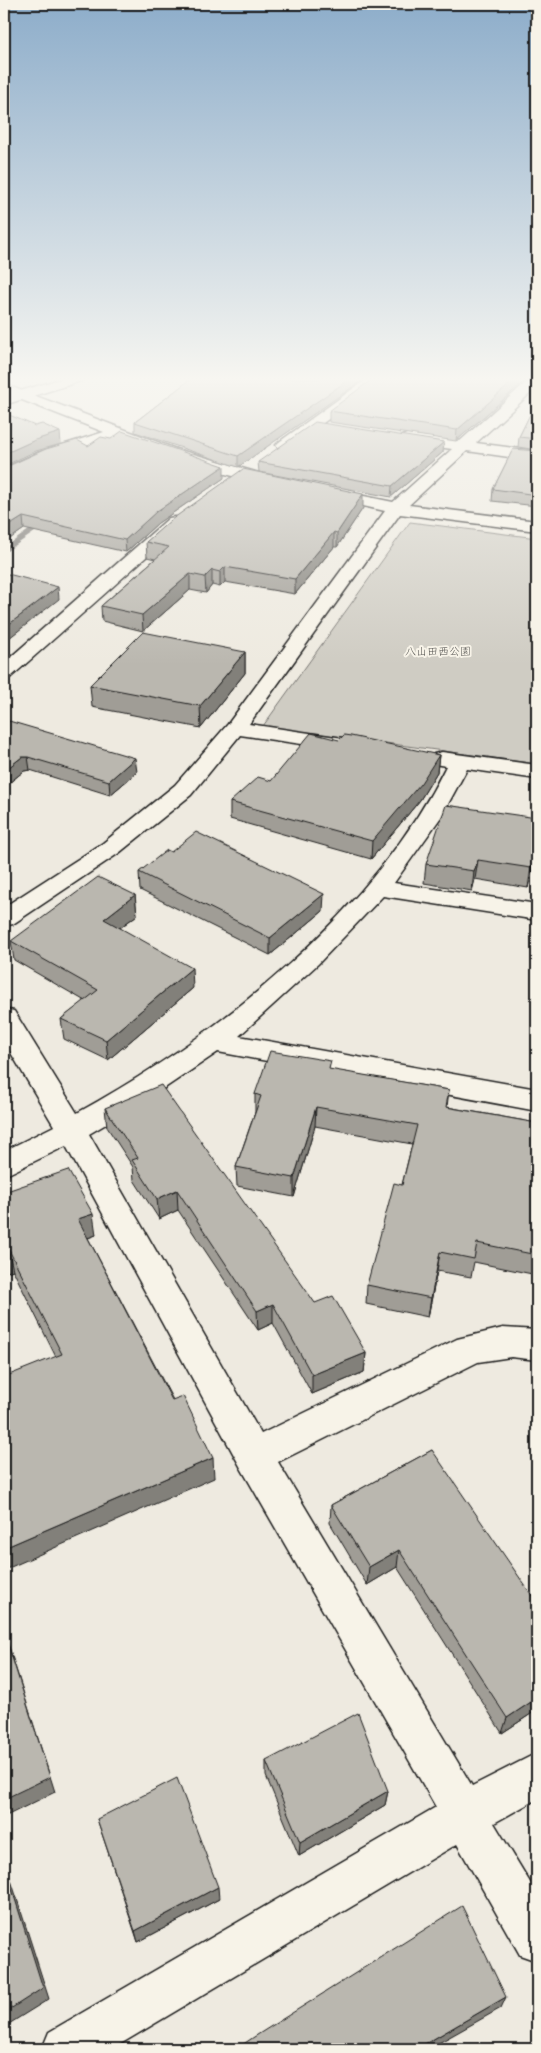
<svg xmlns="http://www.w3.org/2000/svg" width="541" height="2053" font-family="'Balsamiq Sans','Klee One',sans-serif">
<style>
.green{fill:#cfccc3;stroke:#767470}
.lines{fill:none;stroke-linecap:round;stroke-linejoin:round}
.stream{fill:#6f6d69;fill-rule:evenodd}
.minor-casing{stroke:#1c1c1c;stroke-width:3}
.major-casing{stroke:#1c1c1c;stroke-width:3}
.minor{fill:#f7f3e8;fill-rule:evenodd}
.major{fill:#f7f3e8;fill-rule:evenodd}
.wall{fill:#a09d96;stroke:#1c1c1c}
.shaded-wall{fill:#82807a;stroke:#1c1c1c}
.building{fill:#bab7af;stroke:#1c1c1c}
.labels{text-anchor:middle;stroke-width:4;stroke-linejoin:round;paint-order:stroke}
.far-park-label{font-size:11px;fill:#52514e;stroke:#f7f3e8}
</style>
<rect width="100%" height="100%" fill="#eeeae0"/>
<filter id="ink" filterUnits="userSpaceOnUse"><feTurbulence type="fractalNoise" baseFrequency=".02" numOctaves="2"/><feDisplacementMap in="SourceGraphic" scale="10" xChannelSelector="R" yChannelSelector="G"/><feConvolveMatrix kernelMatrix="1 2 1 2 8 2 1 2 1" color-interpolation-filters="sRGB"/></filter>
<g filter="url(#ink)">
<!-- green -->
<path class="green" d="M410,522L537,538V764L263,726Z"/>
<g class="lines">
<!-- stream -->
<path class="stream" d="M44,519L51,521L4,553V548Z"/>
<!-- minor casing -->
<g class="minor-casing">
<path id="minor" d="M368,378H384L289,448H279L276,445L279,442Z
M531,378H537V387L476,443L537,451V461L467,451L409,505L537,521V531L400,514L249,724L343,738L351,739L354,744L351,749L343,750L240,735L191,795L119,853L13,924L4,926V907L103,843L175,785L228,724L385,511L319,496L317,493L319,490L325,488L393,502L452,449L402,442L399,439L402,436L407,434L460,441Z
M4,384L176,449L280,479L282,482L274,487L199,467L118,437L47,459L4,479V468L37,453L104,432L4,393Z
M175,517L181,518L183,522L181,526L11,677L4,679V663L169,518Z
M442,752L537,765V779L467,769L441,817L394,883L537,904V920L383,896L318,964L239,1036L537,1089V1111L218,1052L147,1100L89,1134L261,1434L457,1339L503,1328L537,1330V1360L511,1357L478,1362L278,1462L472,1786L537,1753V1799L494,1823L537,1894V1961L520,1955L457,1844L112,2049H42L49,2032L436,1807L241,1468L66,1146L4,1176V1151L54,1126L4,1041V1009L14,1011L77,1113C219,1035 373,914 446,766L434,764L431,759L434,754Z"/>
</g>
<!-- major casing -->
<g class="major-casing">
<path id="major" d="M63,378H83L81,381L4,405V396Z"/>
</g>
<!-- minor -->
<use href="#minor" class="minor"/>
<!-- major -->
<use href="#major" class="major"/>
</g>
<!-- wall -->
<path class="wall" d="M192,378H365L238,467L135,432V422Z
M528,378L456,441L329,422V411Z
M537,400V450L518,447L519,437Z
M444,442L443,452L391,497L259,472L363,508L337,547H334L295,594L225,582L220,587L212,585L206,593L190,590L143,631L102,621L101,606L155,559L147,557L146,542L259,472L258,462Z
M88,446L224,478L158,523L126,552L24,529L4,543V468Z
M537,451V506L492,501L493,489Z
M245,652V673L201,728L92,707L90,685Z
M4,725L137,772L110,795L30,770L24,771L4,787Z
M339,740L439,755L437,772L420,800L371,859L230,819V802L271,781Z
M537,818V845L528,888L475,879L472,891L424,883L426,864Z
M171,852L323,911L270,955L140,890L139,872Z
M135,895L137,915L120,928L193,988L108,1060L64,1039L61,1019L85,1001L14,960L11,941Z
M331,1070L449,1090L447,1107L537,1123V1275L474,1262L471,1277L437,1271L428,1317L366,1304L367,1285L402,1185L412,1144L315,1126L294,1197L237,1186L236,1167L255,1112V1094Z
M105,1108L315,1303L366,1353L364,1372L312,1394L273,1323L258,1330L178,1210L159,1219L134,1180L133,1167L107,1127Z
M4,1192L96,1235L88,1238L214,1478L56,1357L13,1270L4,1273Z
M432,1450L537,1710L502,1733L397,1567L367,1585L330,1523L331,1505Z
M266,1761L388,1791L385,1805L299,1856L266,1776Z
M97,1819L219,1899L138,1942Z"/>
<!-- shaded-wall -->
<path class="shaded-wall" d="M351,378H365L238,467V456Z
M517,378H528L456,441L457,430Z
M60,432L61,444L36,451L4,466V454L35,440Z
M444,442L443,452L391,497L392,486Z
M224,466V478L158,523L126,552L125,540L157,511Z
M363,494V508L337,547V533Z
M23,517L24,529L4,543V529Z
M334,532V547L295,594V579Z
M225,567V582L220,587V572Z
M212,570V585L206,593L205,577Z
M190,574V590L143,631L142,615Z
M58,587L59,599L4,642V628Z
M245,652V673L201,728L200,706Z
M439,755L437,772L420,800L371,859L372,841Z
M22,757H28L30,770L24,771L4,787V771Z
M135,758L137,772L110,795L109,781Z
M537,840V845L528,888L531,868Z
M478,860L475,879L472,891L474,871Z
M324,894L323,911L270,955V938Z
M135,895L137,915L106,938L104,919Z
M192,968L193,988L108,1060L106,1040Z
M316,1107L315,1126L294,1197V1178Z
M177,1190L178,1210L159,1219L157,1199Z
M93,1214L96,1235L82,1240L78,1219Z
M8,1248L13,1270L4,1273V1250Z
M440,1252L437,1271L428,1317L431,1298Z
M273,1304V1323L258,1330L257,1311Z
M366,1353L364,1372L312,1394V1375Z
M213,1458L214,1478L4,1570V1548Z
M399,1550L397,1567L367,1585L369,1567Z
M4,1631L55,1792L4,1817Z
M537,1698V1710L502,1733L507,1718Z
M388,1791L385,1805L299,1856L300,1842Z
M5,1867L11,1880L49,1999L4,2027Z
M218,1887L219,1899L138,1942L135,1931Z
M506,1997L501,2008L428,2049H418V2048Z"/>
<!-- building -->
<path class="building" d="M192,378H351L238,456L135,422Z
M374,378H517L457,430L329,411Z
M537,400V439L519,437Z
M7,414L35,426L42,424L60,432L35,440L4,454V415Z
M315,422L444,442L392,486L258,462Z
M122,431L224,466L157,511L125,540L23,517L4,529V468L46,449L77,440L88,446L101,437L111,439Z
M513,449L537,451V495L493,489Z
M243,469L363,494L337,533L334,532L295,579L225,567L220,572L212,570L205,577L190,574L142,615L101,606L169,547L146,542L171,520Z
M4,573L58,587L4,628Z
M143,632L245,652L200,706L90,685Z
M9,721L135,758L109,781L28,757H22L4,771V725H5Z
M311,733L339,740L344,735L351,736L439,755L421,783L372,841L230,802L258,777L271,781Z
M446,805L537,818V840L531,868L478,860L474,871L426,864Z
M196,832L324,894L270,938L139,872L167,850L171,852Z
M98,877L135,895L104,919L192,968L106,1040L61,1019L98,990L11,941Z
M270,1051L331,1061L329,1069L449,1090L446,1107L537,1123V1255L477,1243L474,1259L440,1252L431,1298L367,1285L394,1183L402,1185L417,1125L316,1107L294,1178L236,1167L261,1096L255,1094Z
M161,1085L315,1303L333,1296L366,1353L312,1375L273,1304L257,1311L177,1190L157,1199L132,1160L138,1158L105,1108Z
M68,1170L93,1214L78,1219L172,1400L183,1396L213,1458L4,1548V1377L62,1354L8,1248L4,1250V1192Z
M432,1450L537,1603V1698L507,1718L399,1550L369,1567L331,1505Z
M4,1632L50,1777L4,1799Z
M358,1713L388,1791L300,1842L266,1761Z
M177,1778L218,1887L135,1931L97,1819Z
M4,1867H5L43,1988L4,2013Z
M462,1906L506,1997L418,2048L419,2049H236L254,2037Z"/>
</g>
<!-- sky -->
<linearGradient id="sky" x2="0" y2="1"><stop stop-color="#8dadca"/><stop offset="0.57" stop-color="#f7f6f1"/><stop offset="1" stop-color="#f7f6f1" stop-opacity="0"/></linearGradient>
<rect width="541" height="665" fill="url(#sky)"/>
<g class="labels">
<!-- far-park labels -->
<g class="far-park-label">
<text x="438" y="655">八山田西公園</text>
</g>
</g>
<!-- margin -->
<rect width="541" height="2053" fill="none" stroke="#f7f3e8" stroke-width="20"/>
<rect x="10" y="10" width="521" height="2033" fill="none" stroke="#1c1c1c" stroke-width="2" filter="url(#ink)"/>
</svg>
